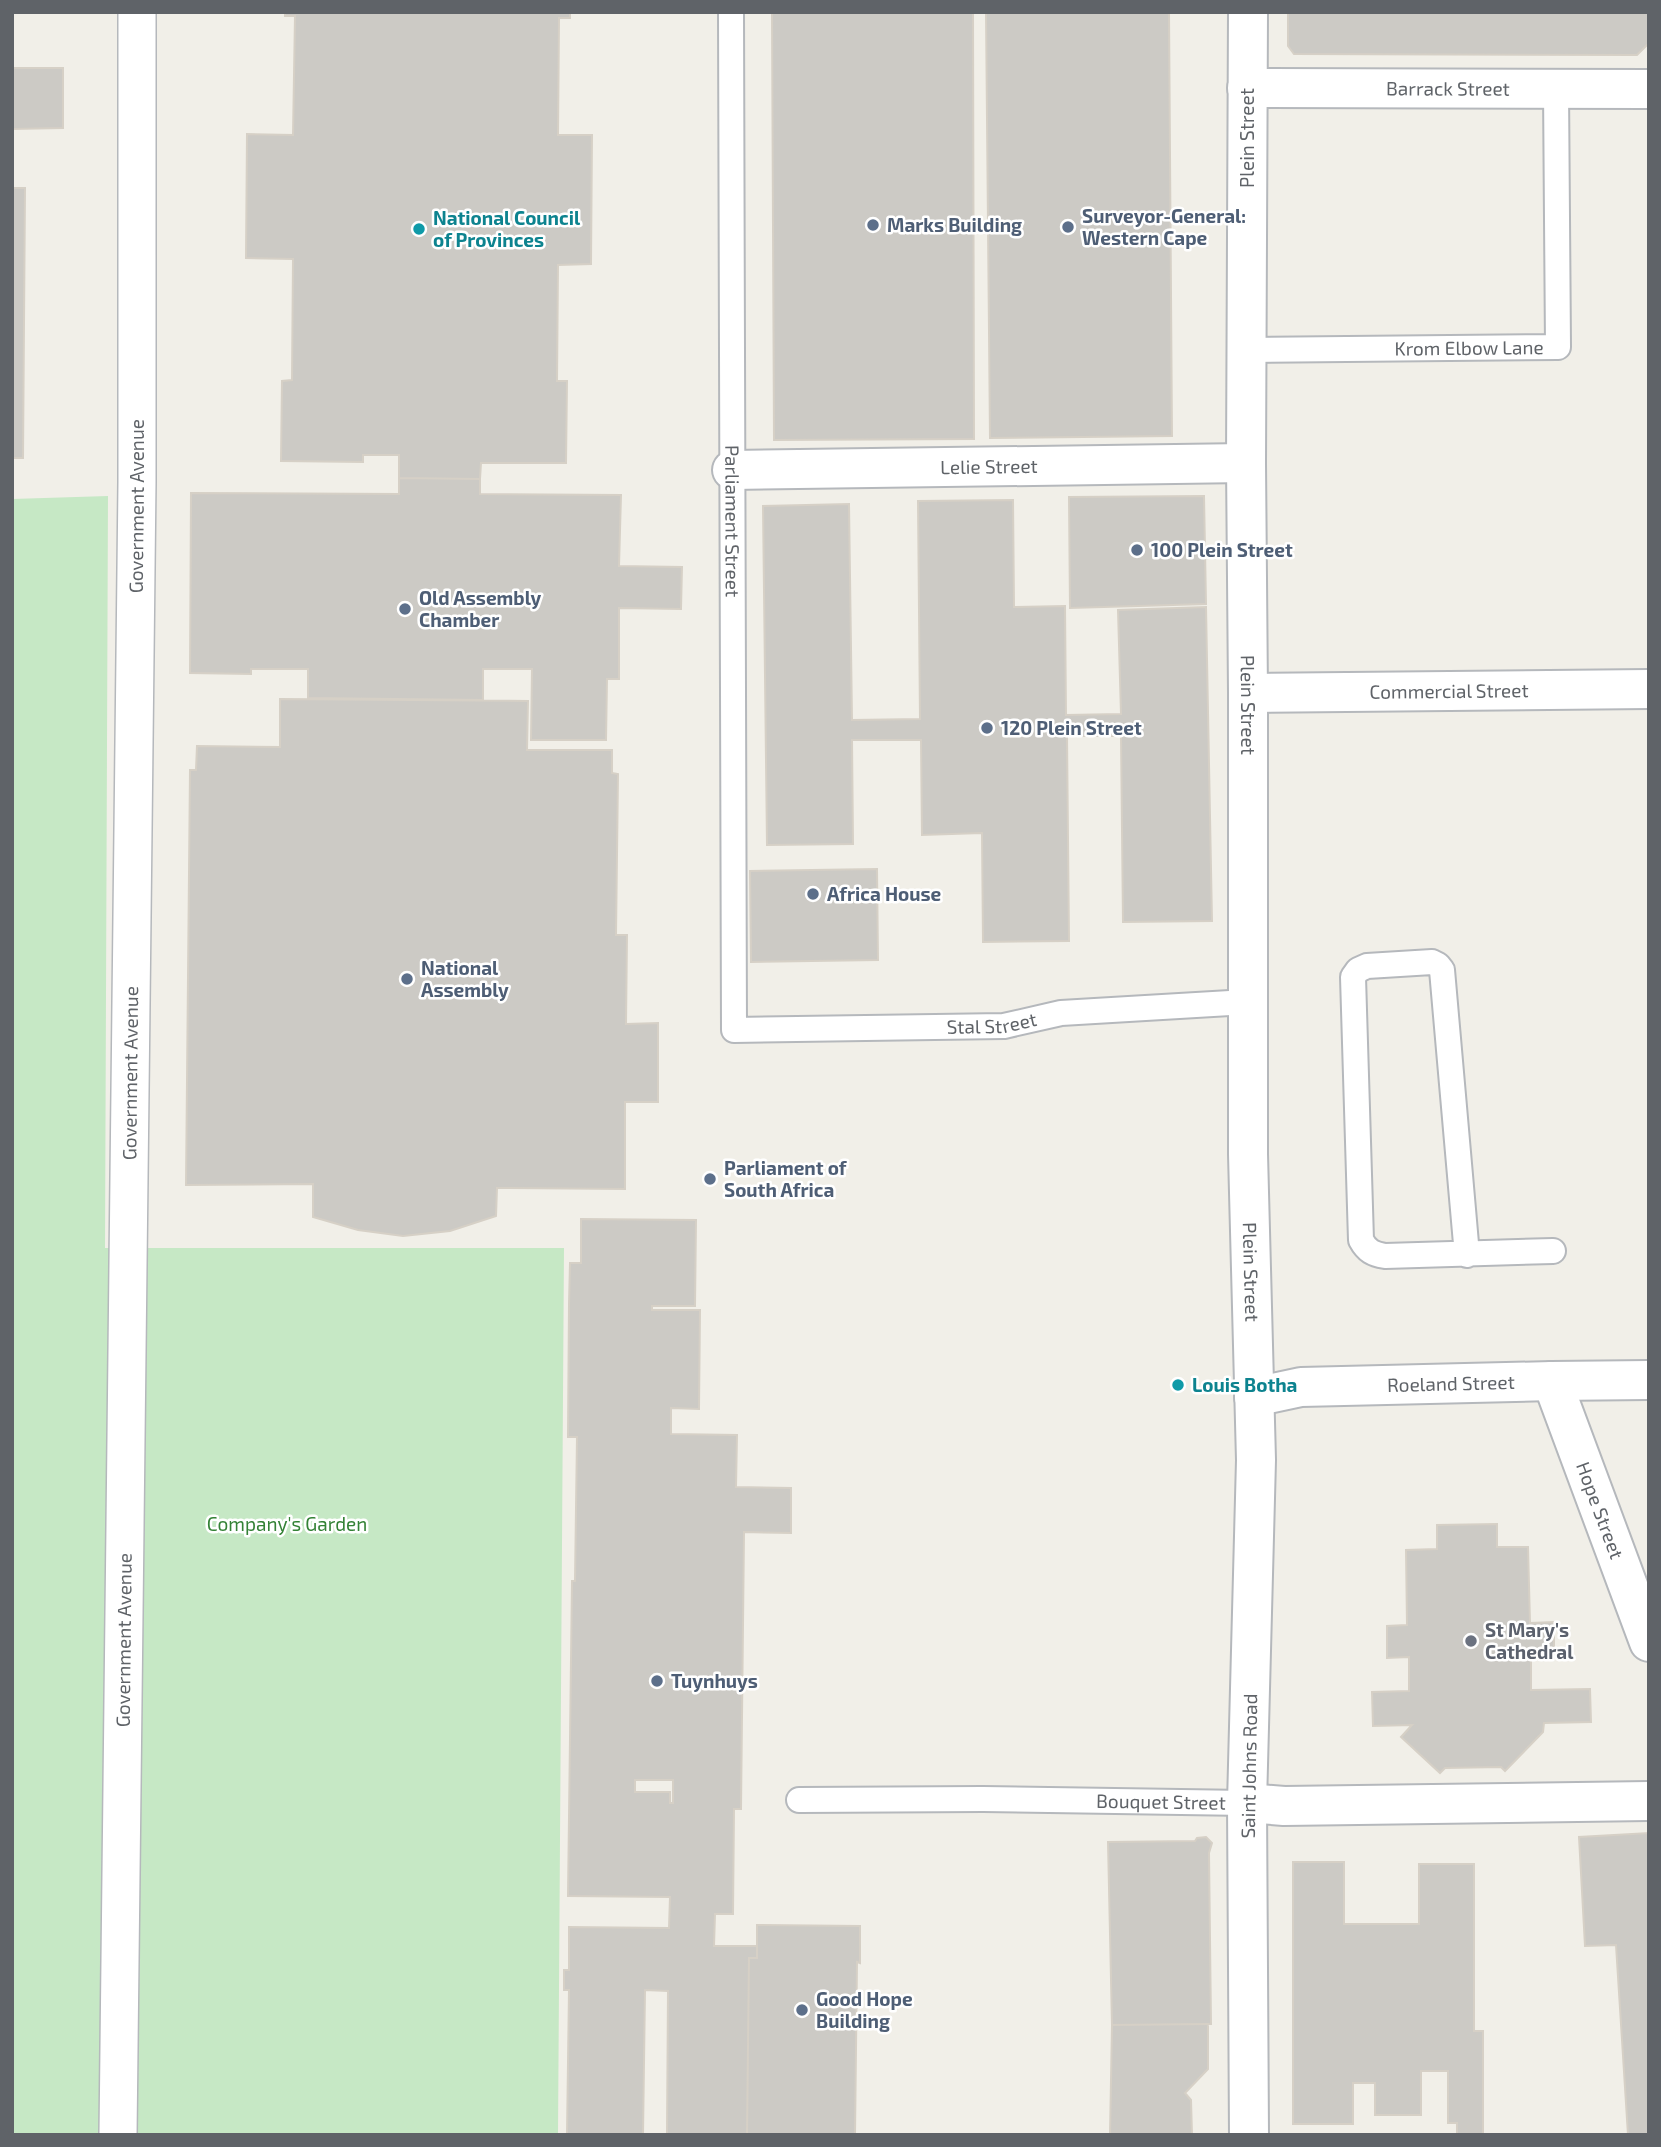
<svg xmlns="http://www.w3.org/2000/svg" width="1661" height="2147" font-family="'Exo 2',sans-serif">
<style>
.green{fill:#c6e8c5}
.building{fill:#cccac5;stroke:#d6d0c6;stroke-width:2;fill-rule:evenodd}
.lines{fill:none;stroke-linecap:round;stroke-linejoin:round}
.service-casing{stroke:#b5b8bc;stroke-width:28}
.pedestrian-casing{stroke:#b5b8bc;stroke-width:40}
.minor-casing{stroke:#b5b8bc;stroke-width:42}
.tertiary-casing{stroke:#b5b8bc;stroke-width:42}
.service{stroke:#fff;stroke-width:24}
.pedestrian{stroke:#fff;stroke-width:37}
.minor{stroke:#fff;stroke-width:38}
.tertiary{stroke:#fff;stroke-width:38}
.service-dot{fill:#5c6f8a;stroke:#fff;stroke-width:2.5}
.culture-dot{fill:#0f9aa8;stroke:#fff;stroke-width:2.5}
.worship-dot{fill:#6b7280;stroke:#fff;stroke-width:2.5}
.labels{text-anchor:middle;stroke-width:5;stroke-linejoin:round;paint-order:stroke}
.street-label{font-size:19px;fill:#5f6368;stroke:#fff}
.service-label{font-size:19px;font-weight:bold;fill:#4e5e75;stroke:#fff;text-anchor:start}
.culture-label{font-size:19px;font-weight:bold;fill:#0d838f;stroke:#fff;text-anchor:start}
.park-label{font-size:19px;fill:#348236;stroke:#fff}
.worship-label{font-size:19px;font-weight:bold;fill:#5b616d;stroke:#fff;text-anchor:start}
</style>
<rect width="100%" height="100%" fill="#f1efe8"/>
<!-- green -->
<path class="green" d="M108,496L105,1248H564L558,2135H12V499Z"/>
<!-- building -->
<path class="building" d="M285,12H570V18H559L558,135H592L591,264L558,265L557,381H567L566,463H481L480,479L399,478V455H363V462L281,461L282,381L292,380L293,259L246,258L247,134L293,135L295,16H285Z
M772,12H973L974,439L774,440Z
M986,12H1169L1172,436L990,438Z
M1288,12H1649V43L1637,55L1294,54L1288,46Z
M12,68H63V128L12,129Z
M12,188H25L23,458H12Z
M399,478L480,479V494L621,495L619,566L682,567L681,609L619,608V679H607L606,740H531L532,669H483V700L308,698V669H251V674L190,673L191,493L399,494Z
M1204,496L1206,604L1070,608L1069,497Z
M1013,500L1014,607L1065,606L1066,715L1121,714L1118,610L1206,607L1212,921L1123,922L1121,736H1067L1069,941L983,942L982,833L922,835L921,740H852L853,844L767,845L763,506L849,504L852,720L920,719L918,501Z
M280,699L528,701L527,750H612V773L618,774L616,935H627L626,1024L658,1023V1102H625V1189L497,1188L496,1216L450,1231L403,1236L358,1230L313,1217V1184L186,1185L190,770H196L197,746L280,747Z
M877,869L878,960L751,962L750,871Z
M581,1219L696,1220L695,1306H652V1310H700L699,1409L671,1408V1434L737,1435L736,1487L791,1488V1533L744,1532L741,1809H734L733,1914H715L714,1946H757V1958H749L747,2135H667L668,1991L645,1990L643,2135H567L569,1990H564V1970H569V1927L669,1928L670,1897L568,1896L572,1581H575L577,1437H568L569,1304L570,1263H581ZM635,1780H673V1803H670V1792H635Z
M1497,1524V1547H1528L1530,1623L1554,1622V1655L1531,1656V1690L1590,1689L1591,1722L1544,1723L1543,1732L1505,1771L1501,1767L1445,1768L1440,1773L1401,1737L1412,1725L1373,1726L1372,1692L1409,1691V1657L1387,1658V1626L1407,1625L1406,1550L1437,1549V1525Z
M1649,1833V2135H1628L1616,1945L1585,1946L1579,1837Z
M1206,1837L1212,1843L1209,1853L1211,2024L1112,2025L1108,1842L1195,1841L1197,1838Z
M1293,1862H1344V1924H1419V1864H1474V2031H1483V2135H1457V2123H1448V2071H1421V2115H1375V2083H1353V2124H1293Z
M757,1925L860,1926V1963L857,1962L855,2135H747L749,1958H757Z
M1208,2024V2069L1185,2093L1191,2100L1192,2135H1110L1112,2025Z"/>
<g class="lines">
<!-- service casing -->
<g class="service-casing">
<g id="service">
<path id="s1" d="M731,12L734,1030L1004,1026L1061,1013L1247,1002"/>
<path id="s2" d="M1247,350L1558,347L1556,89"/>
<path d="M1467,1255L1442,970L1438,965L1432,962L1367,966L1358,970L1353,977L1361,1240C1367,1251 1373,1254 1385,1256L1553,1251"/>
<path id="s3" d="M799,1800L983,1799L1247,1803"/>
</g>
</g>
<!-- pedestrian casing -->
<g class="pedestrian-casing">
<g id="pedestrian">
<path id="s4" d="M118,2135L137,482V12"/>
</g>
</g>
<!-- minor casing -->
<g class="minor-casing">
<g id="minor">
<path id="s5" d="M1247,88L1649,89"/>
<path id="s6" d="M732,470L1246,463"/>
<path id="s7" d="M1248,693L1649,689"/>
<path id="s8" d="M1552,1381L1649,1642"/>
<path d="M1247,1803L1284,1806L1649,1801"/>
</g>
</g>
<!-- tertiary casing -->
<g class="tertiary-casing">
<g id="tertiary">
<path id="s9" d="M1248,12L1246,463L1248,693V1154L1256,1460L1247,1803L1249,2135"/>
<path id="s10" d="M1254,1397L1301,1387L1552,1381L1649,1380"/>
</g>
</g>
<!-- service -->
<use href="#service" class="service"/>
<!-- pedestrian -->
<use href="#pedestrian" class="pedestrian"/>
<!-- minor -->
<use href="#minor" class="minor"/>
<!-- tertiary -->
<use href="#tertiary" class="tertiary"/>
</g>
<!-- markers -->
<g class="service-dot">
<circle cx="873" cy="225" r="7"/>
<circle cx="1068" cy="227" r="7"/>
<circle cx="1137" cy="550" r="7"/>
<circle cx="405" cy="609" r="7"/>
<circle cx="987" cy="728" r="7"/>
<circle cx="813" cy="894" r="7"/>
<circle cx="407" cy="979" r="7"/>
<circle cx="710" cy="1179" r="7"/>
<circle cx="657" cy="1681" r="7"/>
<circle cx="802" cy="2010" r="7"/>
</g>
<g class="culture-dot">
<circle cx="419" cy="229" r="7"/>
<circle cx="1178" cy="1385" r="7"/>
</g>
<circle class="worship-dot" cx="1471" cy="1641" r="7"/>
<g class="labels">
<!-- street labels -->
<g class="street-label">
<text dy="7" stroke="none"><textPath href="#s5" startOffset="201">Barrack Street</textPath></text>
<text transform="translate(1247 138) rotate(-90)" y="7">Plein Street</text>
<text dy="7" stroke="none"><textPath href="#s2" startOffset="222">Krom Elbow Lane</textPath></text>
<text dy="7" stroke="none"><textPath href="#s6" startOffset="257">Lelie Street</textPath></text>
<text dy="7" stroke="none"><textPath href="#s4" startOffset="1629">Government Avenue</textPath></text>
<text dy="7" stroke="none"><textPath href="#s1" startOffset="509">Parliament Street</textPath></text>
<text dy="7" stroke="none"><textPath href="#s7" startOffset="201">Commercial Street</textPath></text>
<text dy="7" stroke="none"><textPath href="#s9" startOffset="693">Plein Street</textPath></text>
<text dy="7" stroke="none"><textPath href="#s1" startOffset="1276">Stal Street</textPath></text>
<text dy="7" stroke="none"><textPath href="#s4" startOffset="1062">Government Avenue</textPath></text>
<text dy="7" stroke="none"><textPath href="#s9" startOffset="1260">Plein Street</textPath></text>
<text dy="7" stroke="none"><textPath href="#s10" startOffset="198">Roeland Street</textPath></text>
<text dy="7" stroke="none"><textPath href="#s8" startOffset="138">Hope Street</textPath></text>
<text dy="7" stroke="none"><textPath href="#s4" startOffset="495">Government Avenue</textPath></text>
<text transform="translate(1249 1766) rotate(-89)" y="7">Saint Johns Road</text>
<text dy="7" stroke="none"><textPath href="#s3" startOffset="362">Bouquet Street</textPath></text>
</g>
<!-- service labels -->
<g class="service-label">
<text x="1082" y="223">Surveyor-General:<tspan x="1082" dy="22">Western Cape</tspan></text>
<text x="887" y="232">Marks Building</text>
<text x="1151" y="557">100 Plein Street</text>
<text x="419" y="605">Old Assembly<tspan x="419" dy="22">Chamber</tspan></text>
<text x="1001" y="735">120 Plein Street</text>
<text x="827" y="901">Africa House</text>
<text x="421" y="975">National<tspan x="421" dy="22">Assembly</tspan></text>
<text x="724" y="1175">Parliament of<tspan x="724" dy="22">South Africa</tspan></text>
<text x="671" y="1688">Tuynhuys</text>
<text x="816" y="2006">Good Hope<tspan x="816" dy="22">Building</tspan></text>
</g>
<!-- culture labels -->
<g class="culture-label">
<text x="433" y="225">National Council<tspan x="433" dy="22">of Provinces</tspan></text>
<text x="1192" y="1392">Louis Botha</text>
</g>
<!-- park labels -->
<g class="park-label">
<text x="287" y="1531">Company's Garden</text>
</g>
<!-- worship labels -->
<g class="worship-label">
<text x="1485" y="1637">St Mary's<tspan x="1485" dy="22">Cathedral</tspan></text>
</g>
</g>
<!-- border -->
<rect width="1661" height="2147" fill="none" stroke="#5f6368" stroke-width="28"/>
</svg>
